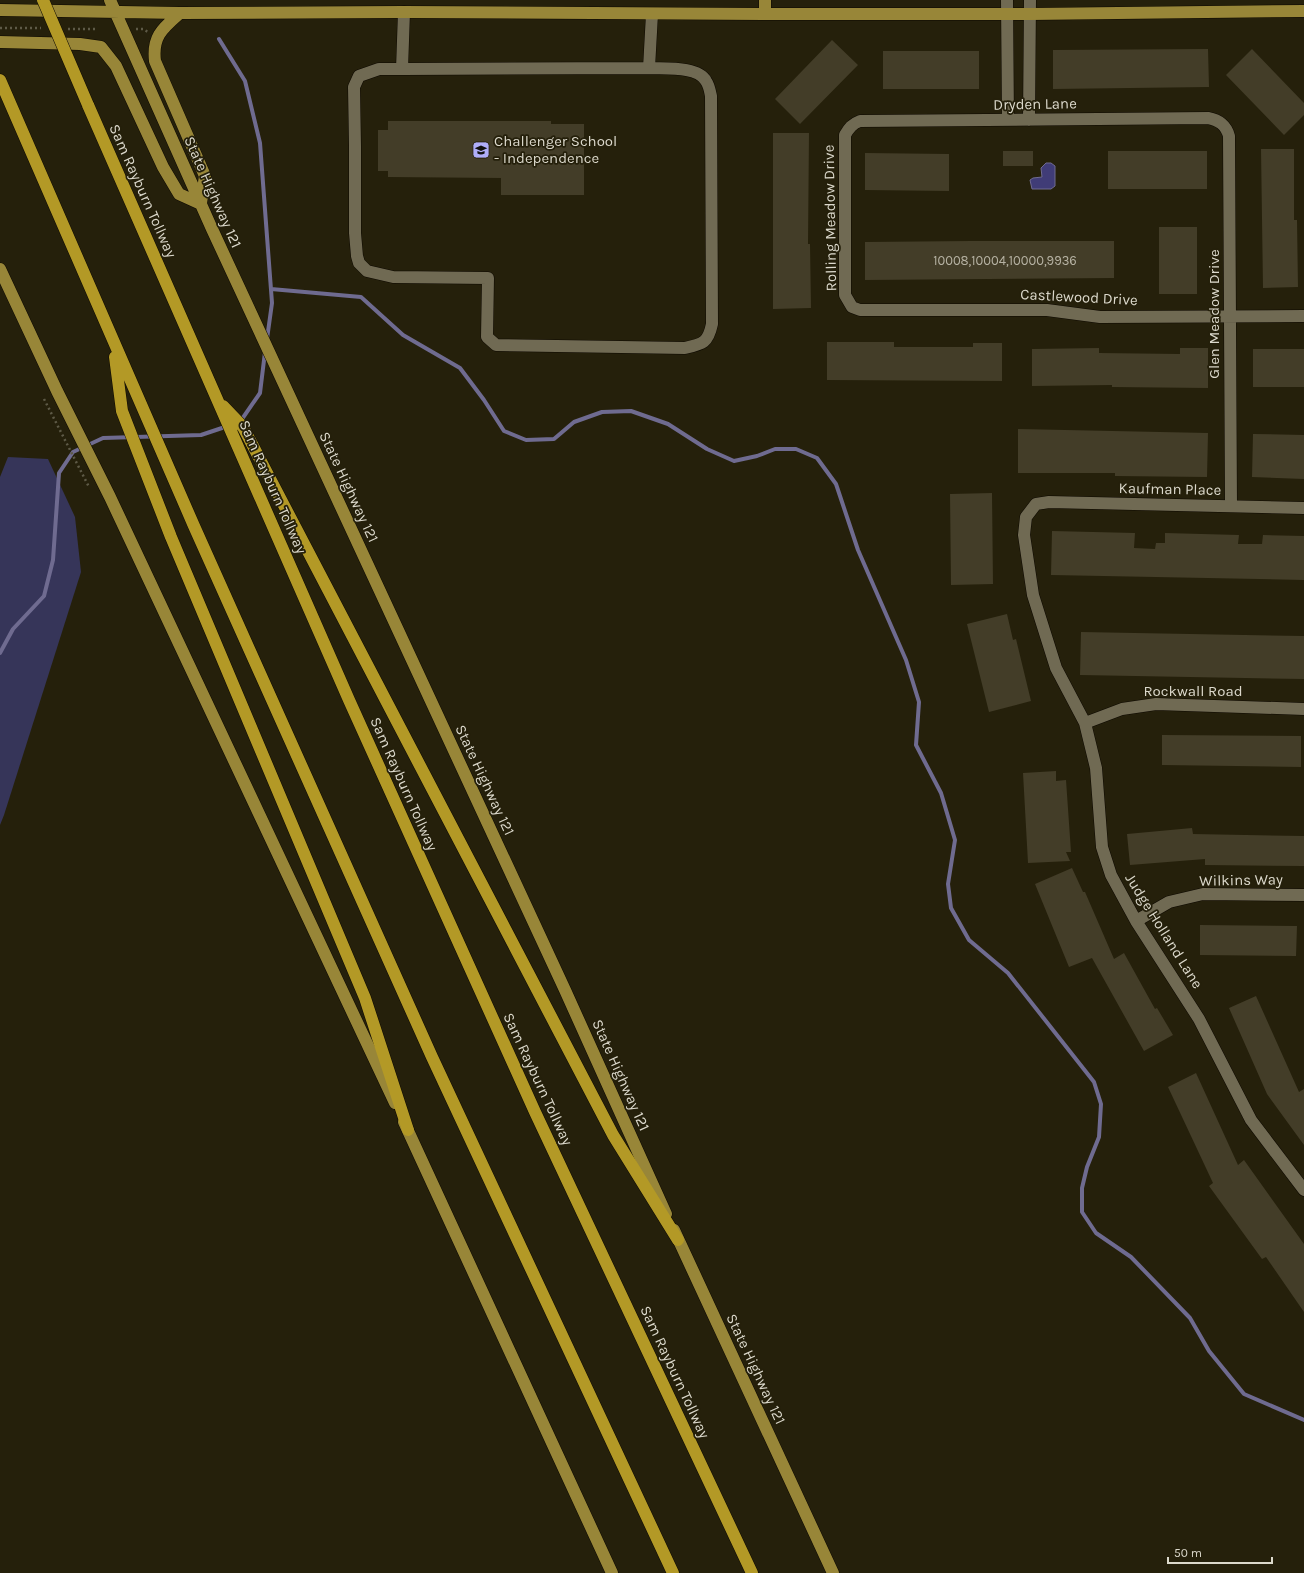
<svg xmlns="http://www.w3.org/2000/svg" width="1304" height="1573" font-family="Karla,sans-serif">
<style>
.green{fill:#363559}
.water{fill:#403c77;stroke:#6f6b90}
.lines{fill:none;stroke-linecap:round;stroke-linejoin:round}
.stream{stroke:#6f6b90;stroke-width:4}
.building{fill:#433d28}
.minor-casing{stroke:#0e0900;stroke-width:13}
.major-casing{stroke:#0e0900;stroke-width:13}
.highway-casing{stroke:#0e0900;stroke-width:13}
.path{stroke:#5e5a47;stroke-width:2.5;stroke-dasharray:2 3;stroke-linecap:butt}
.minor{stroke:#706a53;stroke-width:12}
.major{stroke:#988638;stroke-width:12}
.highway{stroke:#b39926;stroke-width:12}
.highway-bridge-casing{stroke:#0e0900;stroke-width:13;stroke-linecap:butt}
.highway-bridge{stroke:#b39926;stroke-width:12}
.labels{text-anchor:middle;stroke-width:3.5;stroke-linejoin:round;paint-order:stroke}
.number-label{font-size:13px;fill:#b6b2a3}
.street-label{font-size:15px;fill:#dcd9cc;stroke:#25200b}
.poi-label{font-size:15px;fill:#dcd9cc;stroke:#25200b;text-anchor:start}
</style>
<rect width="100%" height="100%" fill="#25200b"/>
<!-- green -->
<path class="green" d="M8,457L48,459L75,517L81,572L4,815L0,825V477Z"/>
<!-- water -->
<path class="water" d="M1046,163H1051L1055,166V186L1051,189H1032L1030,180L1033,178L1042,177L1041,168Z"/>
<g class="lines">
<!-- stream -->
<path class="stream" d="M219,39L245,81L260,143L272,303L267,339
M271,289L361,297L403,335L460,368L484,400L504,431L526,440L554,439L574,422L602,412L631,411L668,424L707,449L734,461L757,456L775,449H796L817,458L836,484L858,550L906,660L919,702L916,745L941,793L955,840L948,884L951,908L969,940L1008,973L1094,1082L1101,1104L1099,1137L1087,1167L1082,1188V1212L1096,1233L1131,1257L1190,1318L1209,1351L1244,1394L1304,1420
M240,422L260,393L265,352
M0,653L13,629L44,596L53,560L59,473L73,452L103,438L201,435L228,426"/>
</g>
<!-- building -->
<path class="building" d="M832,40L858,65L800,124L775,99Z
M1208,49L1209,87L1053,89V50Z
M1252,49L1304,103V115L1284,135L1226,75Z
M883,51H979V89H883Z
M388,121H551V124H584V195H501V178L388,177V171H378V130H388Z
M773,133H809L808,244H810L811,308L773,309Z
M1261,149H1294V220H1297L1298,287L1263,288Z
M1003,151H1033V166H1003Z
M1108,151H1207V189H1108Z
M865,153L949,154V191L865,190Z
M1159,227H1197V294H1159Z
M971,241H1114V278L865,280V242Z
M827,342H894V347H973V343H1002V381L827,380Z
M1099,348V353L1180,354V348H1208V388L1112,387V385L1032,386V349Z
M1253,349H1304V387H1253Z
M1018,429L1208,433L1207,477L1115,476V473H1018Z
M1253,434L1304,435V479L1252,477Z
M992,493L993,584L951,585L950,494Z
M1052,531L1135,533L1134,548L1155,549L1156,543H1165V533L1239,535L1238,544H1262L1263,535L1304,536V580L1051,575Z
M1007,614L1013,640L1016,639L1031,701L989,712L967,624Z
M1081,632L1304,636V679L1080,675Z
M1162,735L1301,736V767L1162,765Z
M1056,771V781L1066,780L1071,852H1066L1070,861L1028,863L1023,773Z
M1192,828L1193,834L1304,836V866L1205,865V859L1130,865L1127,834Z
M1072,868L1083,892H1085L1114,959L1124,953L1155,1009L1157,1008L1173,1035L1144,1051L1092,958L1069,967L1035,884Z
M1200,925L1297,926L1296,956L1200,955Z
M1256,996L1299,1092L1304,1089V1145L1267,1094L1229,1008Z
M1196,1073L1238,1165L1244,1160L1304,1244V1312L1266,1257L1262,1259L1209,1186L1213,1183L1168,1087Z"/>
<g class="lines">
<!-- minor casing -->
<g class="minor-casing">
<path id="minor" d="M1007,0L1008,120
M649,68L652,14
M402,69H379L359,76L354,87L355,146V233L357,256L359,263L367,271L393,277L488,278L487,337L496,345L685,348C703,344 708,343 712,324L711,96C710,91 709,85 706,81C698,66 665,69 649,68L402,69L404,12
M1029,120L1030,0
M1231,506L1229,136C1226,125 1219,120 1208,118L860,121C852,124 849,128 845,135V295L852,307L860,310H1047L1100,317L1304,316
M1304,508L1049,502L1036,504L1026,517L1024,535L1033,595L1056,668L1085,723L1096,768L1102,847L1111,875L1136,921L1199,1019L1251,1120L1304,1190
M1085,723L1122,709L1156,704L1304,709
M1136,921L1169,902L1203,894L1304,895"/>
</g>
<!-- major casing -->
<g class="major-casing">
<path id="major" d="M110,0L212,229L565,990L666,1214
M765,0V14
M0,10L180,13L404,12L765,14H1030L1304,11
M180,13C163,28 152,36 155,61L205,176L201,203
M0,42L80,44L101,47L116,66L163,167L179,194L201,204
M0,269L57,391L110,497L395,1103
M404,1122L612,1573
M674,1230L833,1573"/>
</g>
<!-- highway casing -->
<g class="highway-casing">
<path id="highway" d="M0,80L194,526L432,1057L673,1573
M88,105L349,700L535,1112L752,1573
M115,357L122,411L171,537L365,998L408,1130
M223,406L243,427L613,1135L678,1240"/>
</g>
<!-- path -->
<path class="path" d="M0,28H41
M68,29H98
M136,29H143L148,32
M44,399L89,487"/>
<!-- minor -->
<use href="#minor" class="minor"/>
<!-- major -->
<use href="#major" class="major"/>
<!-- highway -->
<use href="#highway" class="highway"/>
<!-- highway-bridge casing -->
<g class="highway-bridge-casing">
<path id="highway-bridge" d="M43,0L88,105"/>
</g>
<!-- highway-bridge -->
<use href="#highway-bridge" class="highway-bridge"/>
</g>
<!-- icons -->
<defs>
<g id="school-square" transform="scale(0.9)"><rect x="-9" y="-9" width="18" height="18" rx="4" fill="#afaefa" stroke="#25200b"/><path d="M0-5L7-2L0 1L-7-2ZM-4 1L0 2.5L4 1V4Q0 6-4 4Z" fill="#111"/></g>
</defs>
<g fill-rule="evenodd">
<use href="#school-square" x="481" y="150"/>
</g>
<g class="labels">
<!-- number labels -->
<g class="number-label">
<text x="1005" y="265">10008,10004,10000,9936</text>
</g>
<!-- street labels -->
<g class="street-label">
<text transform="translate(1035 104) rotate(-1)" y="5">Dryden Lane</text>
<text transform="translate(143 191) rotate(66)" y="5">Sam Rayburn Tollway</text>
<text transform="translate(213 192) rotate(66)" y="5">State Highway 121</text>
<text transform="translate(830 218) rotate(-91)" y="5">Rolling Meadow Drive</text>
<text transform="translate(1079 297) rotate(3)" y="5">Castlewood Drive</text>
<text transform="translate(1214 314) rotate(-90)" y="5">Glen Meadow Drive</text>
<text transform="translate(273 487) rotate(66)" y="5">Sam Rayburn Tollway</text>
<text transform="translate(349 487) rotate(65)" y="5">State Highway 121</text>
<text transform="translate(1170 489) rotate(1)" y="5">Kaufman Place</text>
<text x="1193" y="696">Rockwall Road</text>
<text transform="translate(485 780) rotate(65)" y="5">State Highway 121</text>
<text transform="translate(404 784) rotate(66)" y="5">Sam Rayburn Tollway</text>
<text transform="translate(1241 880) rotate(-1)" y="5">Wilkins Way</text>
<text transform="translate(1164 931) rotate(58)" y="5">Judge Holland Lane</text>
<text transform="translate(621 1075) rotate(66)" y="5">State Highway 121</text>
<text transform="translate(538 1079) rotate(65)" y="5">Sam Rayburn Tollway</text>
<text transform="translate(756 1369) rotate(65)" y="5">State Highway 121</text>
<text transform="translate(675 1372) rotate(65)" y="5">Sam Rayburn Tollway</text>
</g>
<!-- poi labels -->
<g class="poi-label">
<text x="494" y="146">Challenger School<tspan x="494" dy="17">- Independence</tspan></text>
</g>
</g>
<!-- scale -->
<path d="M1168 1557v6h104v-6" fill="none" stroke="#dcd9cc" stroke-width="2"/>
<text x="1174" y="1557" font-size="12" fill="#dcd9cc" stroke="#25200b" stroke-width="3" paint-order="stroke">50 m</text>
</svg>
